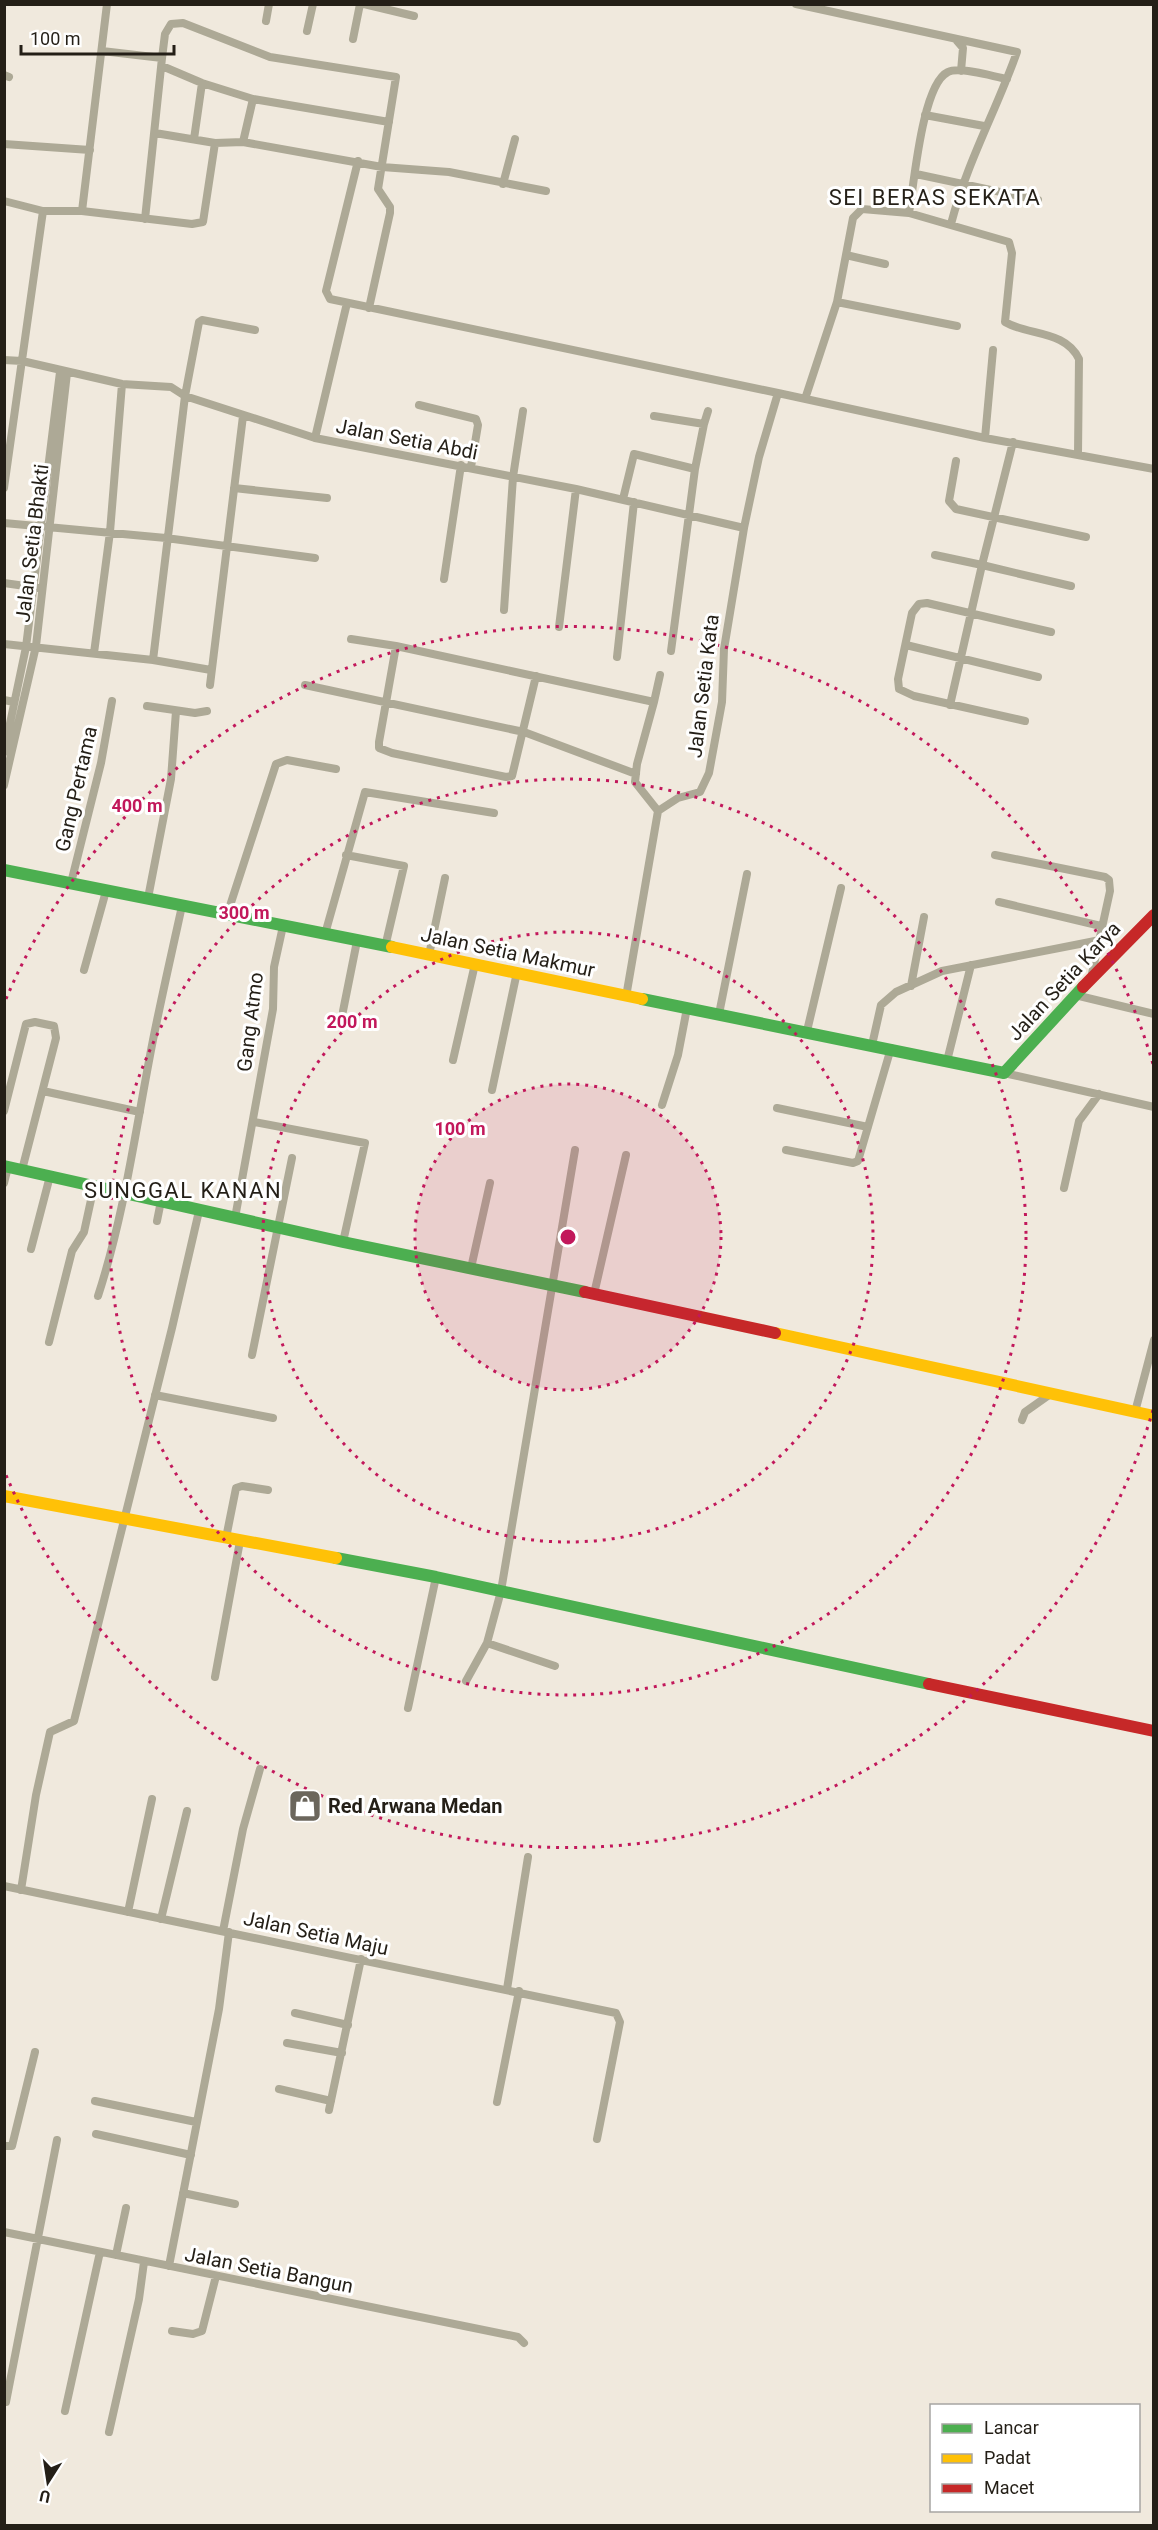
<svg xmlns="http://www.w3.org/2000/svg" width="1158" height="2530" font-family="Roboto,sans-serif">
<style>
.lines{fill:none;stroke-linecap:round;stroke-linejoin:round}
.street{stroke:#ada996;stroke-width:8}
.fast{stroke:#4caf50;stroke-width:12}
.slow{stroke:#ffc107;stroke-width:12}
.jam{stroke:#c62828;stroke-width:12}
.ring{fill:none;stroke:#c2185b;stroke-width:3;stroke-dasharray:3 6}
.labels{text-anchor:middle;stroke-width:6;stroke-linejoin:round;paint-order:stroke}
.street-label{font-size:20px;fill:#241f17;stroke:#fff}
.poi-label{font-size:20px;font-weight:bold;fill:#241f17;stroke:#fff;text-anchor:start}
.quarter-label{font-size:22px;letter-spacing:1.5px;fill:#241f17;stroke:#fff}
.centre{fill:#c2185b;stroke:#fff;stroke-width:3}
.ring-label{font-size:18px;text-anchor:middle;font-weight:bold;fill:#c2185b;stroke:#fff;stroke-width:6;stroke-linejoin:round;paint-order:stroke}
</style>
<rect width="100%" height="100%" fill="#f0e9dd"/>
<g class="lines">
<!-- street -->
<path class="street" d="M364,4L414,16
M796,4L1017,52C996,111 967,162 951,224
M266,21L269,4
M307,31L313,4
M353,39L360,4
M957,41L963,48L961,71
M102,51L162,58
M162,66L202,83L253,99
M4,75L9,77
M1007,79C994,77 960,66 948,72C922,84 914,185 909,213L1009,242L1012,253L1005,322C1029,336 1065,330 1079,359L1078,454
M925,115L984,126
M155,133L215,143
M194,139L202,83
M243,142L253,99L389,122
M4,144L90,150
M358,161L326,291L330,299L778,393
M916,174L1038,200
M503,184L515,139
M4,201L43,211H82L107,4
M82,211L192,224L203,222L215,143L243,142L382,167L449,172L546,191
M145,219L162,58L165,34L171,24L183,23L270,57L396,77L378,189L390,207V213L369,308
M846,255L885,264
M837,302L957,326
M4,360L22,361L122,384L171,387L185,396L315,438L576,489L744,528
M805,399L837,302L853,218L862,209L909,213
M419,405L476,419L478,425L471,467
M654,416L704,424L695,469L671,651
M704,424L708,411
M315,438L347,303
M985,438L993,350
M956,461L949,501L956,509L1086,537
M4,488L43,211
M234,488L327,498
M623,499L634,454L695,469
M4,523L166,538L315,558
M935,555L982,565L1013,442
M444,579L461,465
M4,583L39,588
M504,610L513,477L523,411
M559,627L576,489
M351,639L396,646L654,702L637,764L635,782L658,811
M4,644L153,660L211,670
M906,645L1038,677
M396,646L379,742V748L392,753L506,777L512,776L536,676
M94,653L110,532L122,384
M617,657L634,502
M153,660L185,396L199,322L202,320L255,330
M210,685L243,416
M305,685L524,732L636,774
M4,700L14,702
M654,702L660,675
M950,705L982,565L1071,586
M147,706L195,713L207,711
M1025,721L914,696L899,689L898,679L912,613L919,604L927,603L1051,632
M4,752L26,647L60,372
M4,785L36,646L67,373
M346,855L404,866L385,947
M995,855L1105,877L1109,880L1110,891L1091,978
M71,883L101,763L112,701
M148,898L171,779L176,711
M999,902L1101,926
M227,915L276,764L287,760L336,769
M325,934L365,792L494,813
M429,955L445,878
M84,970L106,891
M911,986L924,917
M1075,995L1154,1014
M626,997L658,811L678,798L700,792L709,773L722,702L724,649L744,528L759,457L778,393L985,438L1154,469
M343,1011L357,941
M719,1014L747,874
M807,1031L841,888
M872,1045L881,1005L896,992L942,971L1100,940
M453,1060L475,964
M947,1061L971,965
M1004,1073L1154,1107
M492,1090L517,972
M43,1091L140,1112
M662,1105L678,1055L687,1008
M777,1108L868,1127
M4,1111L26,1024L35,1022L54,1026L56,1038L22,1170
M254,1122L365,1143L343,1242
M786,1150L853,1163L858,1161L891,1048
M4,1183L8,1167
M1064,1188L1079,1121L1099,1094
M235,1218L273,1009L274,967L283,926
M157,1221L161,1201
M31,1249L50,1176
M471,1268L490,1183
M594,1294L626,1155
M98,1296C125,1213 136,1126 153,1040C162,995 172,951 182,906
M49,1342L72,1251L84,1232L94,1186
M252,1355L292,1158
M155,1395L273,1418
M1135,1412L1154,1340
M1022,1420L1025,1412L1049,1395
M226,1538L236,1488L242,1486L268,1490
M487,1643L555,1666
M215,1677L240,1541
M466,1681L487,1643L501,1591L575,1150
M408,1708L436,1577
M4,1886L616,2013L620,2022L597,2139
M21,1890L36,1795L50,1732L74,1721L172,1328L199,1211
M128,1912L152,1799
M161,1919L187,1811
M223,1931L243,1829L260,1769
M507,1989L528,1857
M295,2013L348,2025
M287,2043L342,2053
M279,2089L331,2101
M95,2101L196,2122
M497,2102L519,1991
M329,2110L361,1959
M96,2134L191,2155
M4,2146H12L35,2052
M183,2193L235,2204
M4,2232L518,2337L524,2343
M116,2255L126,2208
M169,2266L219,2009L229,1932
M172,2331L193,2334L202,2331L216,2276
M6,2402L57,2140
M65,2411L100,2252
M109,2432L139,2299L144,2262"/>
<!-- fast -->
<path class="fast" d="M4,870L392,947
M642,999L1004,1073L1083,987
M4,1166L343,1242L585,1292
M336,1558L436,1577L929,1684"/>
<!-- slow -->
<path class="slow" d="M392,947L642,999
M775,1333L1154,1416
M4,1496L336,1558"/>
<!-- jam -->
<path class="jam" d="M1083,987L1154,915
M585,1292L775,1333
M929,1684L1154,1731"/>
</g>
<!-- distance rings -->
<circle cx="568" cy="1237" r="153" fill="#c2185b" fill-opacity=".12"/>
<g class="ring">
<circle cx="568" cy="1237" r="153"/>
<circle cx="568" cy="1237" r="305"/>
<circle cx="568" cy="1237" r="458"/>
<path d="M1153 1410A610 610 0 0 1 6 1475M6 999A610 610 0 0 1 1153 1064"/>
</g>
<!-- icons -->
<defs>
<g id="shop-square" transform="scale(1.725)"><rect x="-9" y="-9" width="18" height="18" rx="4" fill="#6b665c" stroke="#fff"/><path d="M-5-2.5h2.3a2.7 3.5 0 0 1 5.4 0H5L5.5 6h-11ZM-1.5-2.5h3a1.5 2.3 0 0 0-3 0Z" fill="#fff"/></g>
</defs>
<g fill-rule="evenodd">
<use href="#shop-square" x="305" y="1806"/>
</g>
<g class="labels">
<!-- street labels -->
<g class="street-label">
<text transform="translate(407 439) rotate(11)" y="7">Jalan Setia Abdi</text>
<text transform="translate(32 543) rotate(-83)" y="7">Jalan Setia Bhakti</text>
<text transform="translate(703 686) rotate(-83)" y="7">Jalan Setia Kata</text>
<text transform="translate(76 789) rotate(-77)" y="7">Gang Pertama</text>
<text transform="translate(508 952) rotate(12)" y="7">Jalan Setia Makmur</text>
<text transform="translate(1064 981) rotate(-47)" y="7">Jalan Setia Karya</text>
<text transform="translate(250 1022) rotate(-83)" y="7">Gang Atmo</text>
<text transform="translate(316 1933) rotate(12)" y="7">Jalan Setia Maju</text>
<text transform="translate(269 2270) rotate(11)" y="7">Jalan Setia Bangun</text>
</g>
<!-- poi labels -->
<g class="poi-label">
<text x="328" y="1813">Red Arwana Medan</text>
</g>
<!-- quarter labels -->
<g class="quarter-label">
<text x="935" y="205">SEI BERAS SEKATA</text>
<text x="183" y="1198">SUNGGAL KANAN</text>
</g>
</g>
<circle cx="568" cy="1237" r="9" class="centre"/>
<g class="ring-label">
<text x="137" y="812">400 m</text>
<text x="244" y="919">300 m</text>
<text x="352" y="1028">200 m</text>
<text x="460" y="1135">100 m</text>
</g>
<!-- border -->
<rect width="1158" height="2530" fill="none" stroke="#241f17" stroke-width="12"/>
<!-- legend -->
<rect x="930" y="2404" width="210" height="108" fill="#ffffff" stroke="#a7a5a2" stroke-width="1.5"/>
<rect x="942" y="2424" width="30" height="9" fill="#4caf50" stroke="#a7a5a2" stroke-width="1.5"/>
<text x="984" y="2434" font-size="18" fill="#241f17">Lancar</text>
<rect x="942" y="2454" width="30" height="9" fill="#ffc107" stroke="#a7a5a2" stroke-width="1.5"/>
<text x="984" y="2464" font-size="18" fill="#241f17">Padat</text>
<rect x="942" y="2484" width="30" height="9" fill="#c62828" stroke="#a7a5a2" stroke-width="1.5"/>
<text x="984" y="2494" font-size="18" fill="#241f17">Macet</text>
<!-- north arrow -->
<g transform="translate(48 2482) rotate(192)" stroke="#ffffff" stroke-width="4.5" paint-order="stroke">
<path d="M0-4.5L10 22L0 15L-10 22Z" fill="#241f17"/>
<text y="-9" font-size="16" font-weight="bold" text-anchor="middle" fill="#241f17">U</text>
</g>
<!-- scale -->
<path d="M21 45v9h153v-9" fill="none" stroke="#241f17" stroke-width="3"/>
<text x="30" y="45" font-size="18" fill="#241f17" stroke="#ffffff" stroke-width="4.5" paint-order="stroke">100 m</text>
</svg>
